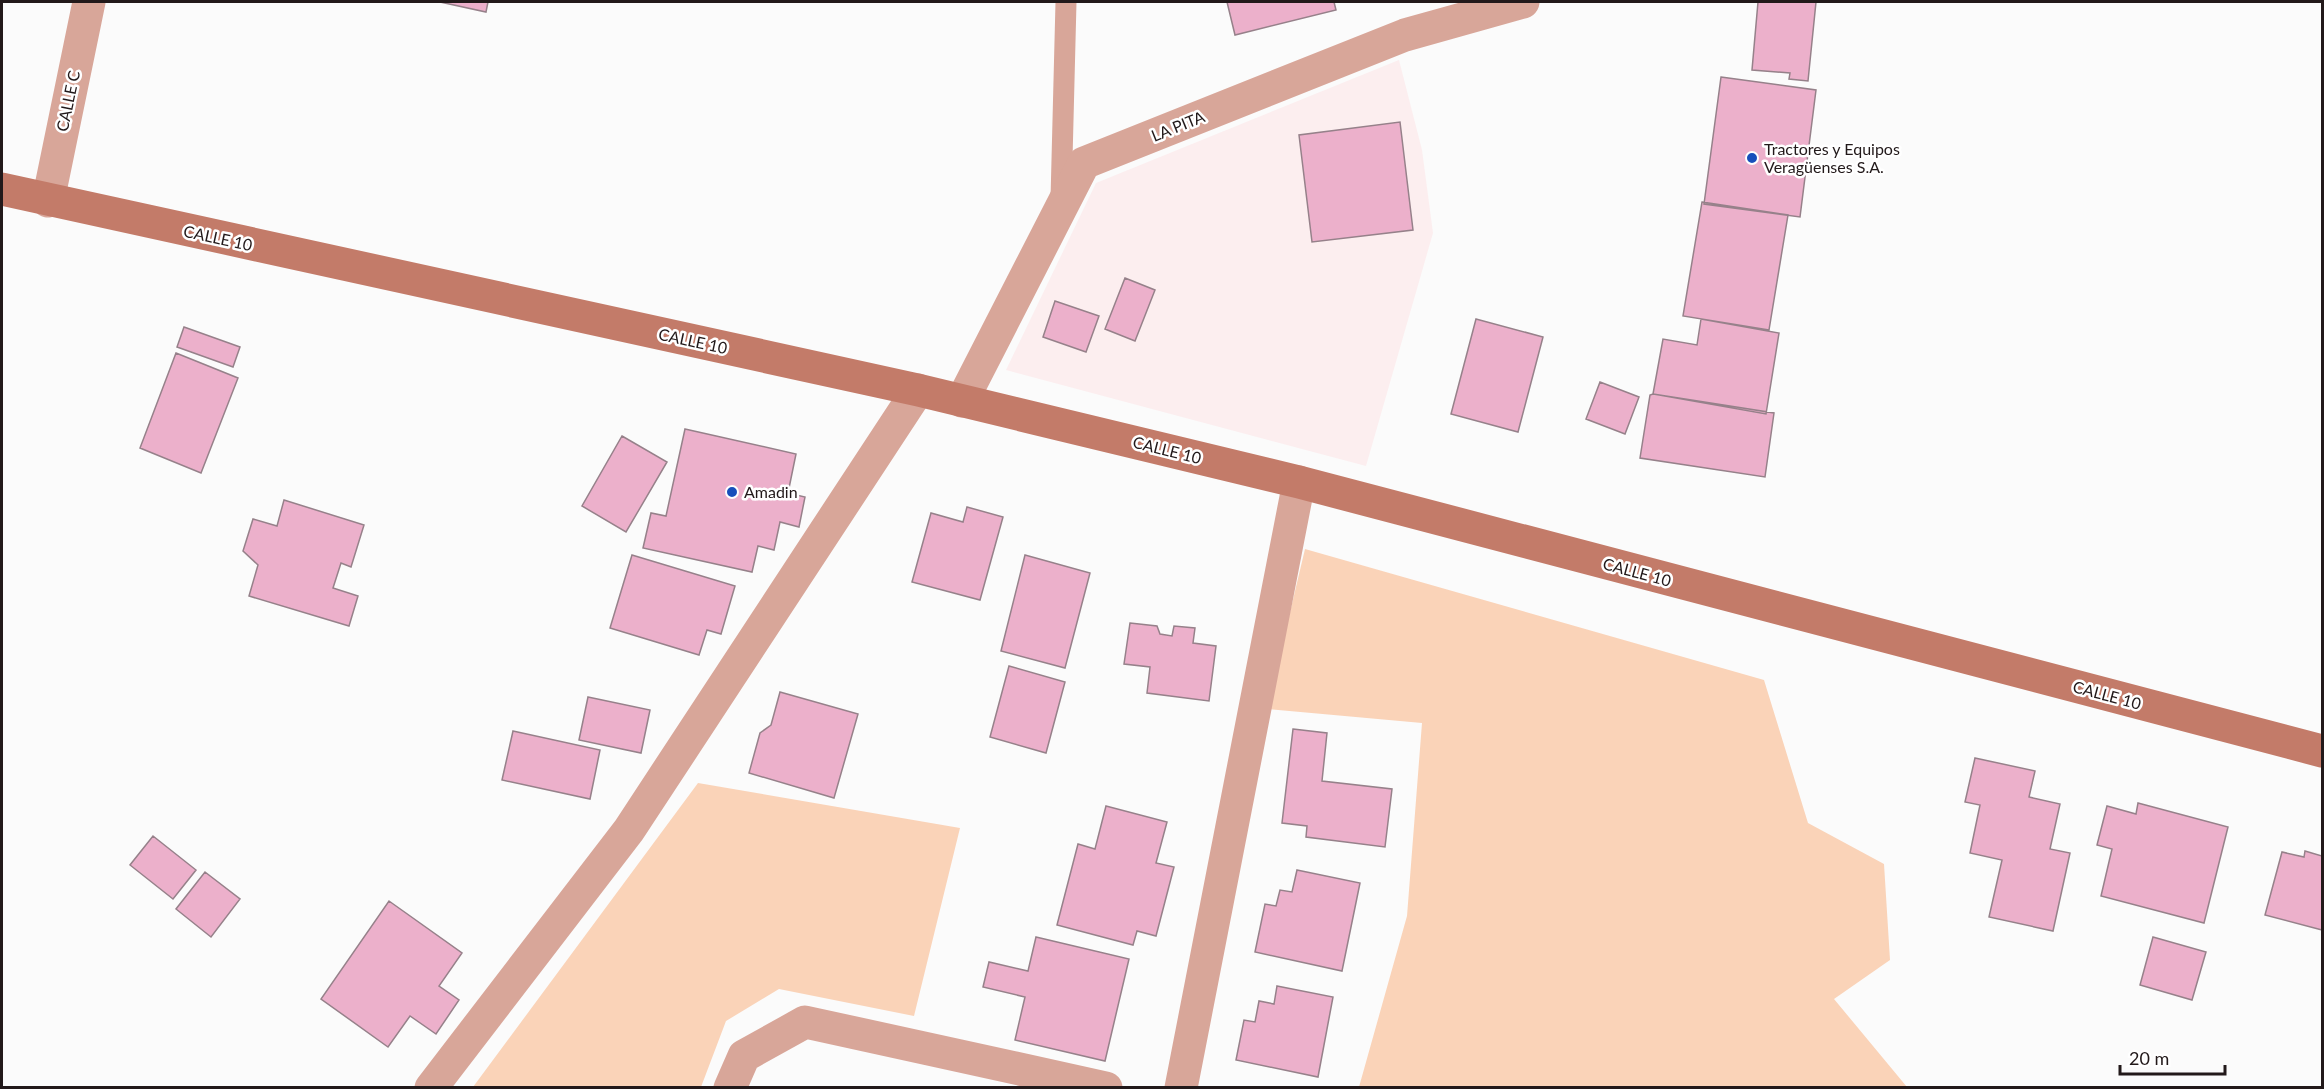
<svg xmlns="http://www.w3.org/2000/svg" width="2324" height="1089" font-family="Lato,sans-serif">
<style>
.built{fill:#fceeef}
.green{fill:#fad3b8}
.building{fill:#ecb0cb;stroke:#96818a;stroke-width:1.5}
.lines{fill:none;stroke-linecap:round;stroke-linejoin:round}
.lane{stroke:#d8a699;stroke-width:21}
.street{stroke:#d8a699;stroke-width:33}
.secondary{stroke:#c37b69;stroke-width:33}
.poi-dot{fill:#174fbb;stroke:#fff;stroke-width:2}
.labels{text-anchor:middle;stroke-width:5;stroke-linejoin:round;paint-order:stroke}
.street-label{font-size:16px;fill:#22191a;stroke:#fff}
.poi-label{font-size:16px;fill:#22191a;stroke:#fff;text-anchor:start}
</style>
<rect width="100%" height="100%" fill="#fbfbfb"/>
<!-- built -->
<path class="built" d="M1399,60L1422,150L1433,233L1366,466L1006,370L1096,183Z"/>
<!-- green -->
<path class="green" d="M1305,549L1764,680L1808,823L1884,864L1890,960L1834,999L1907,1087H1359L1407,916L1422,723L1267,709Z
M698,783L960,828L914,1016L779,989L726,1021L701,1087H473Z"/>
<!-- building -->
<path class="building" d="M440,2H488L486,12Z
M1227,2H1334L1336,10L1235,35Z
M1758,2H1816L1808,81L1789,79L1790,73L1752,70Z
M1721,77L1816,90L1800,217L1704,204Z
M1400,122L1413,230L1312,242L1299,135Z
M1702,202L1788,215L1769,330L1683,316Z
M1125,278L1155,290L1135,341L1105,329Z
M1055,301L1099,316L1086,352L1043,337Z
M1476,319L1543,337L1518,432L1451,414Z
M1701,319L1779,333L1766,414L1653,394L1663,339L1697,345Z
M184,327L240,347L233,367L177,347Z
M176,353L238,378L201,473L140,448Z
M1600,382L1639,397L1625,434L1586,419Z
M1653,394L1774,413L1765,477L1640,458L1650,395Z
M685,429L796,454L788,493L805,497L799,527L780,522L774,550L758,546L752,572L643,548L651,513L666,516Z
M622,436L667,462L626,532L582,506Z
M284,500L364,525L351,567L341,563L333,588L358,596L349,626L249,596L258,565L243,551L253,519L277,526Z
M967,507L1003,517L980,600L912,582L931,513L963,522Z
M632,555L735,586L721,634L707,630L699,655L610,628Z
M1025,555L1090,573L1065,668L1001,651Z
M1130,623L1157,626L1160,634L1172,636L1174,626L1195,628L1193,643L1216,646L1209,701L1147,693L1150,667L1124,664Z
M1009,666L1065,682L1046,753L990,737Z
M780,692L858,714L834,798L749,773L760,733L771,725Z
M588,697L650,710L641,753L579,740Z
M1293,729L1327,733L1322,781L1392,789L1385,847L1306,837L1307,826L1282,823Z
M513,731L600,750L590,799L502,780Z
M1975,758L2035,771L2029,797L2060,804L2050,849L2070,853L2053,931L1989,917L2002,860L1970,853L1980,805L1965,802Z
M2138,803L2228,827L2204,923L2101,896L2112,849L2097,845L2107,806L2136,814Z
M1106,806L1167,822L1156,863L1174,867L1156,936L1137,931L1133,945L1057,925L1078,844L1095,849Z
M153,836L196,870L173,899L130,865Z
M2305,851L2322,856V930L2265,915L2282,852L2304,857Z
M1297,870L1360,883L1342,971L1255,952L1265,904L1276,906L1280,890L1292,892Z
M205,872L240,899L211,937L176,909Z
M389,901L462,953L439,986L459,1000L436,1034L410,1016L388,1047L321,999Z
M1036,937L1129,959L1105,1061L1015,1040L1025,997L983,987L989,962L1028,971Z
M2153,937L2206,952L2192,1000L2140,985Z
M1277,986L1333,997L1318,1077L1236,1060L1244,1020L1255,1022L1259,1001L1274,1004Z"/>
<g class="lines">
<!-- lane -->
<path class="lane" d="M1061,199L1066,2"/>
<!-- street -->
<path class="street" d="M48,201L89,2
M962,401L1084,163L1405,35L1523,2
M431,1088L629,830L918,390
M730,1088L744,1056L805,1022L1106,1088
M1181,1088L1299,482"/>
<!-- secondary -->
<path class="secondary" d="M2,189L918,390L1299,482L2322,751"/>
</g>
<!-- markers -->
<g class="poi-dot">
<circle cx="1752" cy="158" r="6"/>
<circle cx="732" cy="492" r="6"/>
</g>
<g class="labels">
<!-- street labels -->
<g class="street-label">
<text transform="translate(68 101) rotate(-78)" y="6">CALLE C</text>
<text transform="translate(1178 126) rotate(-22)" y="6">LA PITA</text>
<text transform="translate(218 238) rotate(12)" y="6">CALLE 10</text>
<text transform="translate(693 341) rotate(12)" y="6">CALLE 10</text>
<text transform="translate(1167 450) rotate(14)" y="6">CALLE 10</text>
<text transform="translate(1637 572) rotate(15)" y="6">CALLE 10</text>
<text transform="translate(2107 695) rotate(15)" y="6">CALLE 10</text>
</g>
<!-- poi labels -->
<g class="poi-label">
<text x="1764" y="155">Tractores y Equipos<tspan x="1764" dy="18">Veragüenses S.A.</tspan></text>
<text x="744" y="498">Amadin</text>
</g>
</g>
<!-- border -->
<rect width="2324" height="1089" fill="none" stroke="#22191a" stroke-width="6"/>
<!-- scale -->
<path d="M2120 1065v9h105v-9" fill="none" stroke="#22191a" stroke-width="3"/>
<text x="2129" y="1065" font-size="18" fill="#22191a" stroke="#ffffff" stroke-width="4.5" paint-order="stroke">20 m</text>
</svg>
